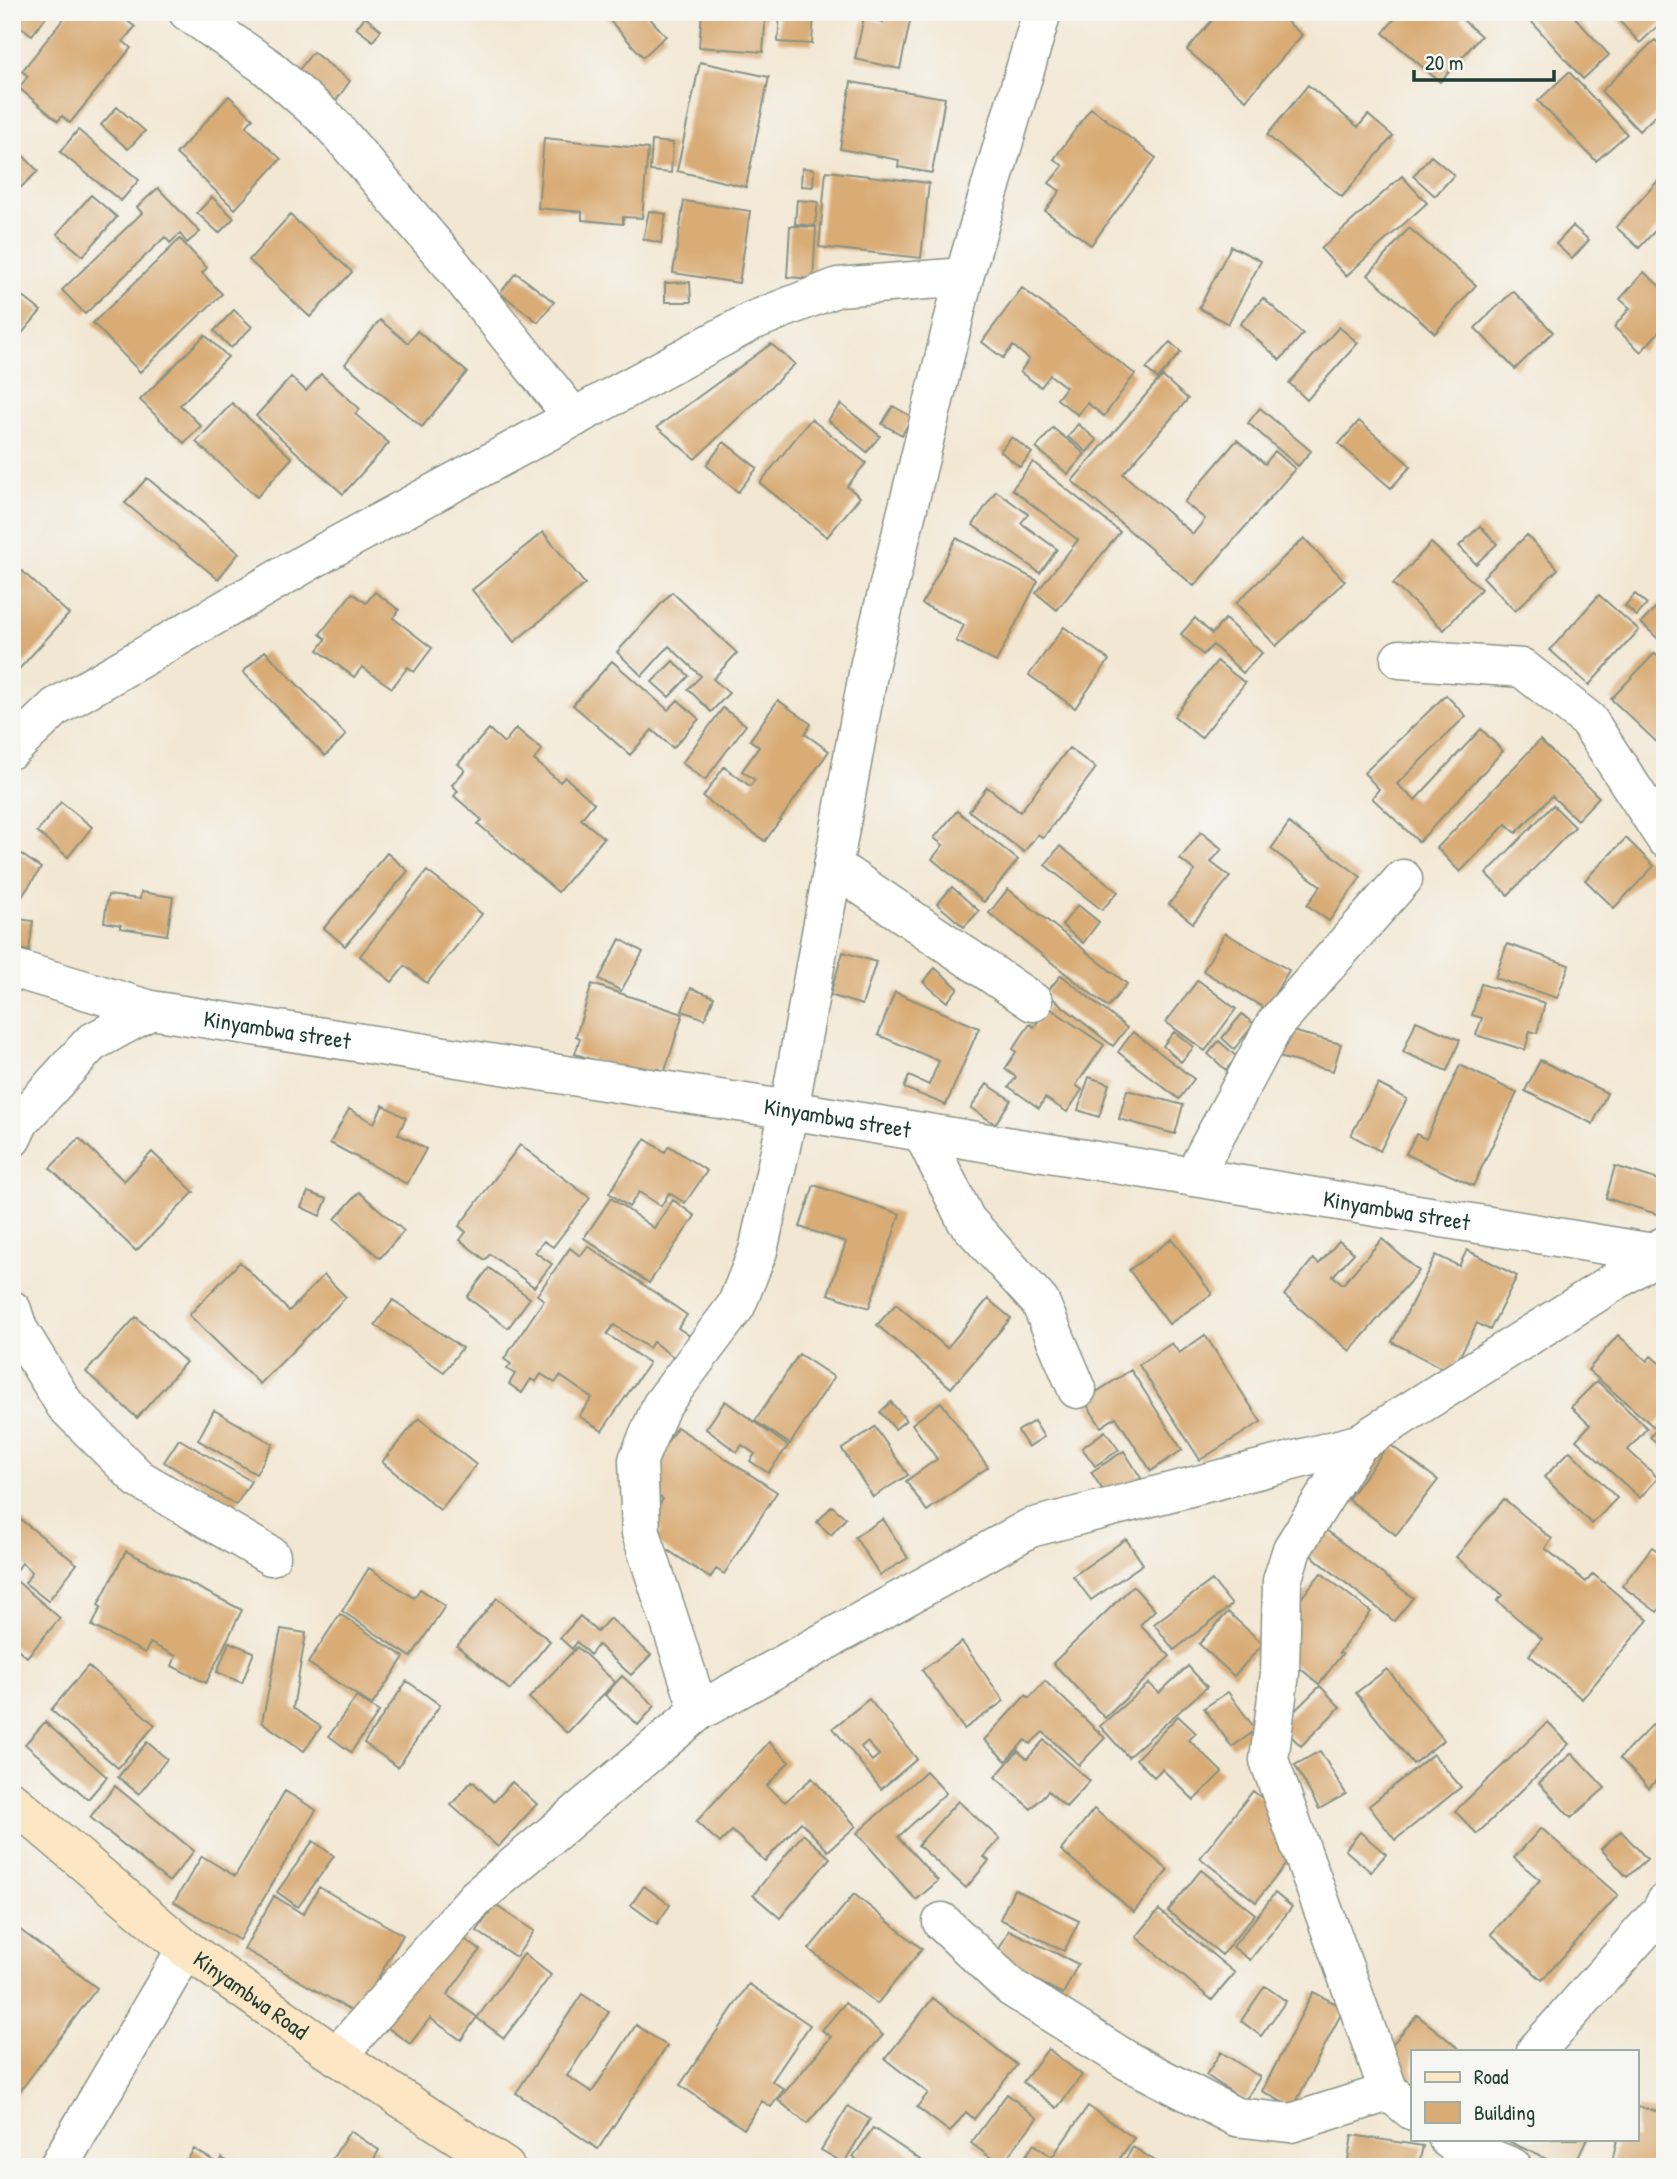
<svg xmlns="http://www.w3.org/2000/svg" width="1677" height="2179" font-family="'Patrick Hand',sans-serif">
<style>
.building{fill:#d9ac76;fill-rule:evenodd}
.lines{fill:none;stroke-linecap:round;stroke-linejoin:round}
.street-casing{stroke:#889284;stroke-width:41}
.secondary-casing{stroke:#889284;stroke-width:41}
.street{stroke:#fff;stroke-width:38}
.secondary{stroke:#fce6c4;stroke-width:38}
.labels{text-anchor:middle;stroke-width:7;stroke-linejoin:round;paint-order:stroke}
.street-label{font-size:23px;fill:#1f3d34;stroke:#f6f6f2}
</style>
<rect width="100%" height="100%" fill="#f6f6f2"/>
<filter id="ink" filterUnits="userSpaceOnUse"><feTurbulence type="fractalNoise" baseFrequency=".0143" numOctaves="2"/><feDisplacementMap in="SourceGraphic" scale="14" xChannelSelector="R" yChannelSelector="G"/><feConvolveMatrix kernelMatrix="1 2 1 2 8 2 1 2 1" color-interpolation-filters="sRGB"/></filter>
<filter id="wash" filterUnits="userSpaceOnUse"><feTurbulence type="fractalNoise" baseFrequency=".00686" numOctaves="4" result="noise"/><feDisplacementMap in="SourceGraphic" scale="28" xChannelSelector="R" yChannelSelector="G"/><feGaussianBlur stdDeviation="1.57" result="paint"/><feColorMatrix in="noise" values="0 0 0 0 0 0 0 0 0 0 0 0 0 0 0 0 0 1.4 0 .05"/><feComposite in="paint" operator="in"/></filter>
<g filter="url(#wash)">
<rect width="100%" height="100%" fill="#f2e7d3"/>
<g id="blocks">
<!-- building -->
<path class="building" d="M12,12H50L32,35L21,27L12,37Z
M69,12H116L135,27L123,41L131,48L70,123L62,116L58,121L19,88L28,76L22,71Z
M602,12H644L666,36L643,57Z
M702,12H766L763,52L699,47Z
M780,12H814L812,44L778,42Z
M886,12H912L900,69L855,59L864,17L883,22Z
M1219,12H1276L1302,35L1246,100L1187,50Z
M1400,12H1454L1481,36L1440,82L1383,33Z
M1523,12H1570L1609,55L1583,79Z
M1611,12H1660L1665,19L1640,43Z
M365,17L381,30L373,41L356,28Z
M1655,40L1665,51V107L1639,131L1601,91Z
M313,52L350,81L333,105L295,75Z
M700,62L769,77L746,187L677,171Z
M1569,72L1627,134L1596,161L1538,101Z
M851,82L945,98L932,173L898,167L899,160L840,149Z
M1308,85L1358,127L1368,115L1393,136L1342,197L1267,135Z
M229,96L253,118L246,127L281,159L235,209L176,154Z
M117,107L145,131L128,149L101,125Z
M1091,108L1156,158L1091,245L1045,211L1060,191L1049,183L1063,166L1054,159Z
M78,130L139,180L121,201L60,152Z
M544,138L648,149L642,218L623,217V224L582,220V212L538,208Z
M652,141L673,143L671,173L650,171Z
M12,144L38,171L12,196Z
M1431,156L1454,175L1435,196L1413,176Z
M802,168L814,169L813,187L801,186Z
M826,171L929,183L921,258L819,247Z
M1665,173V220L1639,248L1616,227Z
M1402,176L1427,203L1346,276L1321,249Z
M158,188L200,232L187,243L180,234L170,243L165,237L85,314L62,290L142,213L137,207Z
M91,195L117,217L83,256L57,234Z
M212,197L234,218L219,233L197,213Z
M797,200L818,202L815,226L795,224Z
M684,201L750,211L739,283L673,273Z
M649,211L666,214L661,243L643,239Z
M290,215L352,272L310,317L249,260Z
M790,226L816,227L813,279L787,277Z
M1573,226L1589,240L1572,259L1556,244Z
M1409,228L1476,285L1435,333L1368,275Z
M180,239L207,268L202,273L222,294L140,372L93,323Z
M1231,246L1261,261L1228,324L1199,308Z
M1644,272L1665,291V325L1641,352L1614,327L1630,308L1620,299Z
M516,273L554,302L538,322L500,293Z
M690,282L691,302H665V283Z
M12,288L41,311L12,345Z
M1022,288L1135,374L1104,416L1087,403L1078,415L1057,399L1066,387L1050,375L1041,387L1020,372L1029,359L1013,346L1003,358L982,342Z
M1513,291L1553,332L1515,369L1475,328Z
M1263,298L1303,334L1280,360L1240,324Z
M234,310L252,327L231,348L214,331Z
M380,320L408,343L417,331L467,372L422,427L345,364Z
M1339,327L1358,343L1307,400L1289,383Z
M205,335L228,357L180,405L201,426L184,443L140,400Z
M1170,342L1181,352L1158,379L1146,369Z
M771,344L795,364L695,459L657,427Z
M321,374L360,409L355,414L389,443L343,494L256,416L291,377L306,391Z
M1162,376L1188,399L1123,474L1193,534L1205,519L1184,502L1237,440L1265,464L1275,451L1295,469L1194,586L1072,481Z
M232,403L292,458L257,497L196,442Z
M841,404L880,436L867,452L828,420Z
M893,406L912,417L902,435L882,424Z
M1260,408L1311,451L1298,466L1248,423Z
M811,419L866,463L847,486L860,497L827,537L760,483Z
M1359,421L1411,466L1391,488L1339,444Z
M1078,424L1097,440L1087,452L1068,437Z
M1053,428L1085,454L1068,474L1036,448Z
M1012,437L1032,453L1020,467L1000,451Z
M724,442L757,468L738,492L706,465Z
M1033,462L1120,532L1057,610L1036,593L1078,540L1012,489Z
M147,478L239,553L218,579L125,503Z
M996,491L1028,514L1021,523L1057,549L1040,573L973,525Z
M1480,526L1497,544L1476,564L1459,546Z
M543,532L585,584L514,642L472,590Z
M1527,535L1558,569L1515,611L1483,577Z
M956,538L1038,581L996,662L956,641L964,625L922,604Z
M1304,538L1345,581L1276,646L1236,603Z
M1431,543L1481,589L1444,630L1393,584Z
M12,562L69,614L12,677Z
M375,592L399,610L393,618L432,648L414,672L408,667L392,688L362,667L354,677L318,650L326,639L320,634L352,593L366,603Z
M672,592L737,653L713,679L729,693L711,712L688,689L701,676L669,646L642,676L617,652Z
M1635,594L1647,604L1637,616L1625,606Z
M1599,595L1639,630L1589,685L1550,650Z
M1663,600L1665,601V645L1641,623Z
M1195,618L1212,634L1225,619L1262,653L1243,673L1213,645L1203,655L1181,634Z
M1064,627L1109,660L1075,708L1029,675Z
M265,651L346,735L325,756L243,672Z
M1655,653L1665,662V750L1611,699Z
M612,661L668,710L678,700L699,719L673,748L652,730L630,755L573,705Z
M673,661L689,676L669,697L652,682Z
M1217,661L1245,683L1201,738L1174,716Z
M1446,695L1466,716L1397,784L1415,800L1481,729L1503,751L1419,842L1372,798L1379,789L1364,773Z
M778,700L811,724L805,734L829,751L765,841L703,797L724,767L750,786L755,780L742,771L759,747L750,740Z
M723,708L746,725L705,780L682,763Z
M516,728L542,750L534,760L560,782L565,777L594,803L581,819L604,838L558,892L478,824L482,820L454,796L458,791L452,785L465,770L458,764L489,729L504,743Z
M1540,740L1599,797L1577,820L1552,796L1516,833L1506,824L1460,872L1437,848Z
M1069,748L1096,768L1043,838L1038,834L1024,852L969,811L987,787L1020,812Z
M61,802L92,827L68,857L37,832Z
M1553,805L1575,827L1508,895L1486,874Z
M957,811L1018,860L984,902L932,859L943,845L934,838Z
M1289,823L1361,877L1329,921L1307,905L1321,886L1271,849Z
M1201,832L1222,849L1211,862L1230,877L1193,923L1169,904L1195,871L1180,859Z
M1626,838L1654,866L1614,908L1585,880Z
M1060,846L1118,892L1102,910L1045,865Z
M18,852L41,868L15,907L12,905V855L15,857Z
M387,853L408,871L345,946L324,928Z
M427,871L482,914L427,983L405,966L392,982L360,956Z
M952,887L979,911L964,927L937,904Z
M1008,889L1127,984L1108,1007L989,913Z
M141,892L173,897L167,935L120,928L121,925L104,922L108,895L140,899Z
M1078,905L1099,922L1083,943L1062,925Z
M12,918L33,921L29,951L12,948Z
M1225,933L1289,970L1266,1009L1203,971Z
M620,939L643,952L621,991L599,979Z
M1507,944L1569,965L1557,998L1495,978Z
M843,952L876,962L862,1005L830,995Z
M935,968L958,988L947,1002L923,982Z
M1061,975L1127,1028L1113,1046L1046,993Z
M1198,980L1236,1009L1205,1051L1166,1022Z
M592,984L683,1014L665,1071L657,1069L653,1079L575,1054L580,1038L576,1036Z
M1481,984L1545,1003L1537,1033L1530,1031L1525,1050L1476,1035L1482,1018L1472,1015Z
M691,988L714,997L705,1019L682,1011Z
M895,992L979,1028L946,1105L904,1088L909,1076L929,1085L939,1061L878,1035Z
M1048,1007L1104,1045L1076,1085L1082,1090L1067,1112L1045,1098L1039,1108L1009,1087L1016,1077L1005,1069L1016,1052L1013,1049L1030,1024L1034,1027Z
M1242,1014L1254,1024L1234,1049L1222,1038Z
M1416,1021L1460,1040L1447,1071L1403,1052Z
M1281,1028L1341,1044L1333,1071L1274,1056Z
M1133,1032L1194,1079L1179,1099L1118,1052Z
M1174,1032L1194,1047L1181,1062L1163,1046Z
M1219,1041L1237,1057L1226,1070L1208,1054Z
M1540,1060L1607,1093L1593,1124L1525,1091Z
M1460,1065L1517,1093L1473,1186L1406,1154L1416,1134L1426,1139Z
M1089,1077L1109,1084L1099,1117L1078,1110Z
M987,1084L1011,1100L995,1124L971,1108Z
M1378,1084L1407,1099L1380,1151L1351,1135Z
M1127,1090L1183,1105L1175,1134L1119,1119Z
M383,1105L406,1118L398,1134L426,1149L407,1184L330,1143L349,1109L374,1123Z
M79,1138L124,1181L152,1152L194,1192L136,1251L50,1168Z
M645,1139L665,1152L669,1146L707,1171L685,1203L669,1193L661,1206L639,1192L629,1207L609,1193Z
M520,1145L590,1198L553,1247L544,1241L535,1252L552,1264L534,1287L490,1254L485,1260L460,1240L466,1232L459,1226Z
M1615,1166L1665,1182L1663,1216L1606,1198Z
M814,1185L900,1214L869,1308L828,1294L846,1242L800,1227Z
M308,1192L327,1199L320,1216L301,1207Z
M359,1192L404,1231L380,1258L335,1219Z
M611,1198L654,1228L673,1200L695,1216L649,1283L584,1238Z
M1172,1239L1212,1294L1169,1324L1129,1270Z
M1382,1239L1419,1271L1350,1351L1284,1295L1313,1259L1319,1264L1339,1241L1354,1253L1333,1276L1343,1284Z
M588,1246L687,1315L678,1328L690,1336L675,1358L653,1342L649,1348L614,1325L607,1334L649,1363L602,1431L579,1416L592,1398L560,1376L555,1383L541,1374L536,1382L531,1379L522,1393L509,1384L515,1374L507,1369L511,1364L504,1359L544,1300L537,1295L570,1248L580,1256Z
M1467,1250L1517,1276L1490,1330L1477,1323L1451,1373L1392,1342L1436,1255L1459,1266Z
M240,1262L289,1311L324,1275L346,1297L260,1384L189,1315Z
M489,1268L530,1298L508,1328L467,1297Z
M988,1299L1011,1318L951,1388L877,1325L896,1304L947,1348Z
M393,1300L462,1348L444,1372L375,1325Z
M136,1317L186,1362L137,1418L86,1372Z
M1205,1335L1261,1422L1200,1460L1139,1365L1172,1343L1179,1353Z
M1618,1335L1647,1361L1651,1356L1665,1368V1415L1654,1427L1588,1370Z
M799,1354L834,1377L790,1444L755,1421Z
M1131,1370L1182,1450L1151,1471L1116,1417L1101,1427L1084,1400Z
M1597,1381L1647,1428L1628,1450L1658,1478L1640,1498L1576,1440L1590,1425L1571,1407Z
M725,1401L788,1446L768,1473L750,1461L755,1454L742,1445L737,1452L706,1429Z
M891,1402L906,1420L895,1429L880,1412Z
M941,1402L988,1467L927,1511L906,1481L937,1459L912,1424Z
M214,1410L273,1444L256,1474L198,1440Z
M419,1418L476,1465L440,1510L382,1462Z
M1665,1420V1450L1650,1437Z
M1034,1421L1044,1437L1028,1447L1018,1431Z
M677,1427L777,1492L724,1574L716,1569L710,1578L654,1541L661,1531L648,1522L663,1499L640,1484Z
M875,1427L908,1475L873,1497L842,1449Z
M1105,1431L1119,1450L1095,1466L1082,1448Z
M179,1439L251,1481L236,1505L164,1462Z
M1389,1444L1438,1480L1396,1535L1348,1499Z
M1124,1451L1141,1478L1109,1499L1091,1472Z
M1570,1451L1617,1498L1592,1524L1544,1477Z
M1504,1499L1552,1539L1545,1548L1586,1582L1593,1574L1648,1620L1582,1699L1529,1655L1542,1639L1497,1601L1503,1595L1456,1557Z
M832,1506L846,1518L831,1535L817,1522Z
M16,1516L77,1564L48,1601L25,1583L32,1572L22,1563L14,1574L12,1572V1521Z
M883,1519L908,1558L880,1575L855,1537Z
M1326,1530L1413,1598L1394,1621L1308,1553Z
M1126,1539L1143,1564L1091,1600L1073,1576Z
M1652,1547L1665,1556V1603L1657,1612L1622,1586Z
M126,1551L242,1610L206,1683L172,1666L176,1656L150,1643L145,1653L92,1626L101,1607L98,1605Z
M369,1568L414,1598L420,1589L445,1606L411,1657L342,1611Z
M1321,1573L1371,1612L1339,1653L1342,1654L1319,1684L1291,1661L1284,1620Z
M12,1577L60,1618L27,1657L12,1644Z
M1212,1580L1232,1605L1174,1650L1154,1624Z
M1133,1586L1155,1610L1140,1625L1170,1656L1105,1718L1053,1663Z
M497,1598L550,1641L510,1690L457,1646Z
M1228,1612L1263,1644L1234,1676L1199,1644Z
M340,1614L404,1657L372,1705L308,1663Z
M580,1616L597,1632L610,1618L651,1655L631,1675L598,1645L590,1655L577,1642L572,1649L560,1638Z
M281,1629L306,1633L293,1708L321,1727L304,1751L262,1722Z
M229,1642L254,1652L242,1683L217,1672Z
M962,1642L1004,1701L964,1729L922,1670Z
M577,1647L615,1682L567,1733L529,1698Z
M88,1666L155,1725L118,1768L51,1710Z
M1188,1666L1207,1687L1128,1757L1100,1726L1149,1683L1159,1693Z
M1387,1669L1444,1740L1413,1764L1356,1693Z
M622,1676L655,1706L638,1725L605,1695Z
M407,1681L440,1705L398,1767L364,1743Z
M1045,1681L1105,1738L1079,1765L1043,1732L1030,1744L1025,1740L1006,1761L984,1740L1026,1695L1029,1698Z
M1320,1686L1340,1707L1301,1746L1280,1725Z
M1228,1692L1256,1730L1232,1747L1204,1708Z
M356,1697L379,1712L351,1752L329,1736Z
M869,1699L917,1759L881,1789L833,1728ZM867,1742L879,1755L872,1761L861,1747Z
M1665,1712V1771L1649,1788L1620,1758Z
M1178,1716L1196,1733L1189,1740L1222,1772L1194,1800L1162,1769L1154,1777L1136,1759Z
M45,1722L107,1777L88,1799L25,1744Z
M1548,1722L1569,1744L1477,1834L1455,1811Z
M1044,1740L1090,1781L1066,1807L1048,1791L1031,1809L995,1777L1018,1751L1027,1759Z
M147,1742L167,1759L139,1794L118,1777Z
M769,1742L789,1762L767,1786L785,1802L812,1778L856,1826L828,1851L801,1822L765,1861L732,1831L720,1843L696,1822Z
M1320,1751L1346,1794L1319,1809L1295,1765Z
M1572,1753L1605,1788L1571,1818L1539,1783Z
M1433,1754L1461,1787L1395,1840L1369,1806Z
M926,1771L946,1793L898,1837L938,1881L916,1900L857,1833Z
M472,1781L494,1802L512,1782L537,1804L498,1847L451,1805Z
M115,1786L194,1851L169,1882L90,1817Z
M285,1791L316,1810L239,1940L174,1902L202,1856L235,1876Z
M1253,1791L1293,1822L1294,1854L1256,1902L1200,1858Z
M958,1801L1000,1839L984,1857L989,1861L966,1888L918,1845Z
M1094,1809L1168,1870L1134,1912L1061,1850Z
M1541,1828L1618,1895L1542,1980L1491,1934L1540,1880L1514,1858Z
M1621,1831L1647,1859L1627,1877L1601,1849Z
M1360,1832L1386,1854L1371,1872L1345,1850Z
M803,1834L830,1858L780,1918L753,1895Z
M313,1841L334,1856L298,1907L277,1892Z
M1201,1870L1255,1914L1222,1955L1168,1911Z
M644,1886L670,1905L657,1924L631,1905Z
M319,1887L403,1935L357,2014L244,1949L274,1896L303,1914Z
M1014,1889L1079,1921L1064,1951L1000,1919Z
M1275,1893L1292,1907L1250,1960L1233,1947Z
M854,1894L922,1949L877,2004L809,1949Z
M495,1905L534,1931L516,1957L477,1931Z
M1159,1910L1235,1973L1212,2000L1136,1937Z
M15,1926L97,1988L18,2094L12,2090V1929Z
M1009,1930L1078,1964L1063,1994L994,1959Z
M453,1931L480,1950L447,1995L477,2017L461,2040L430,2018L410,2044L376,2019Z
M524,1954L551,1975L504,2038L477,2018Z
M749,1984L810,2025L772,2081L784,2089L771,2107L762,2101L744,2129L680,2085Z
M1265,1986L1286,2001L1261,2036L1241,2021Z
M1313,1992L1344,2008L1293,2108L1262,2091Z
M582,1994L609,2012L567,2076L592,2092L636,2025L667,2046L598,2149L516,2093Z
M933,1998L1017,2065L974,2119L966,2112L950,2132L917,2107L928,2093L885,2059Z
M845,2003L883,2035L807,2124L778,2100L831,2037L822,2030Z
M1417,2015L1462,2051H1413V2086L1380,2059Z
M1048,2049L1082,2075L1057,2108L1023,2082Z
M1221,2052L1260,2077L1245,2101L1206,2075Z
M1007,2094L1037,2118L1001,2165L971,2143Z
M848,2106L870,2119L844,2163L821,2150Z
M1088,2106L1134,2138L1114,2167H1018L1034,2144L1052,2157Z
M1637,2107L1665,2113V2167H1611L1617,2139H1637Z
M873,2128L931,2167H868L853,2157Z
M350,2131L379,2150L369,2167H327Z
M1352,2135L1423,2146L1420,2159L1435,2167H1385L1348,2161Z
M1511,2139H1587L1574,2167H1564L1510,2142Z
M1133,2147L1160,2164L1159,2167H1121Z
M194,2149L219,2164L222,2158L235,2167H183Z"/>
</g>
</g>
<g filter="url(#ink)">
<use href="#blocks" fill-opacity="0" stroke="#889284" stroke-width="2"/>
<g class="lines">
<!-- street casing -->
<g class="street-casing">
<g id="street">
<path d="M188,12L266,66L329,121L453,266L574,418"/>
<path d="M1400,659L1522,668L1588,720L1665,838"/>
<path d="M12,749L56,707L325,552L752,321L838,287L964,277"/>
<path d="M833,866L1033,1002"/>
<path id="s1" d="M12,968L151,1010L789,1110L1665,1255"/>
<path d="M922,1132L966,1220L1040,1302L1077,1389"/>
<path d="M12,1138L20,1121L91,1043L151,1010"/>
<path d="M1193,1177L1275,1024L1403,879"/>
<path d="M12,1310L18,1329L65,1405L139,1479L271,1556"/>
<path d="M1358,1444L1292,1549L1282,1581L1280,1673L1269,1760L1389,2092L1413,2111"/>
<path d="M699,1711L641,1533L638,1460L661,1406L736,1306L758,1251L789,1110L870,663L964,277L1042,12"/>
<path d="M942,1922L1012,1988L1128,2061L1236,2117L1291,2123L1389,2092"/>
<path d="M1536,2051L1661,1911L1665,1903"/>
<path d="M337,2056L476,1898L699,1711L1030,1528L1358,1444L1658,1254L1664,1246"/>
<path d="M1448,2139L1454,2143L1512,2167"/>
<path d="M58,2167L186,1949"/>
</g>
</g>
<!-- secondary casing -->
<g class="secondary-casing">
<g id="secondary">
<path id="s2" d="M12,1801L186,1949L337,2056L505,2167"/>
</g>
</g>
<!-- street -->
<use href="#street" class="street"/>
<!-- secondary -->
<use href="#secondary" class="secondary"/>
</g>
</g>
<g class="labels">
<!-- street labels -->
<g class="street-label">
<text dy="8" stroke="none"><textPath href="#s1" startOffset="273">Kinyambwa street</textPath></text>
<text dy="8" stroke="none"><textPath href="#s1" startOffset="840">Kinyambwa street</textPath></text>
<text dy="8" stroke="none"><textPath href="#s1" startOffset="1407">Kinyambwa street</textPath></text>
<text dy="8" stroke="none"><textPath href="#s2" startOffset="308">Kinyambwa Road</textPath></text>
</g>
</g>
<!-- margin -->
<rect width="1677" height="2179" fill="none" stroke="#f6f6f2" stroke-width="42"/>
<!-- legend -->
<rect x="1411" y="2050" width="228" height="91" fill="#f6f6f2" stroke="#a0aca6" stroke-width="2"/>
<rect x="1425" y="2072" width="35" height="10" fill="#fce6c4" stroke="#a0aca6" stroke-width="2"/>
<text x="1474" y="2084" font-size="21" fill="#1f3d34">Road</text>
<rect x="1425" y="2102" width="35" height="21" fill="#d9ac76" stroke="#a0aca6" stroke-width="2"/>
<text x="1474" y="2120" font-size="21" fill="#1f3d34">Building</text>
<!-- scale -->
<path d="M1414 70v10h140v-10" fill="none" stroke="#1f3d34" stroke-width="3.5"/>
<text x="1425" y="70" font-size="21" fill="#1f3d34" stroke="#f6f6f2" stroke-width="5" paint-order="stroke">20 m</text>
</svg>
